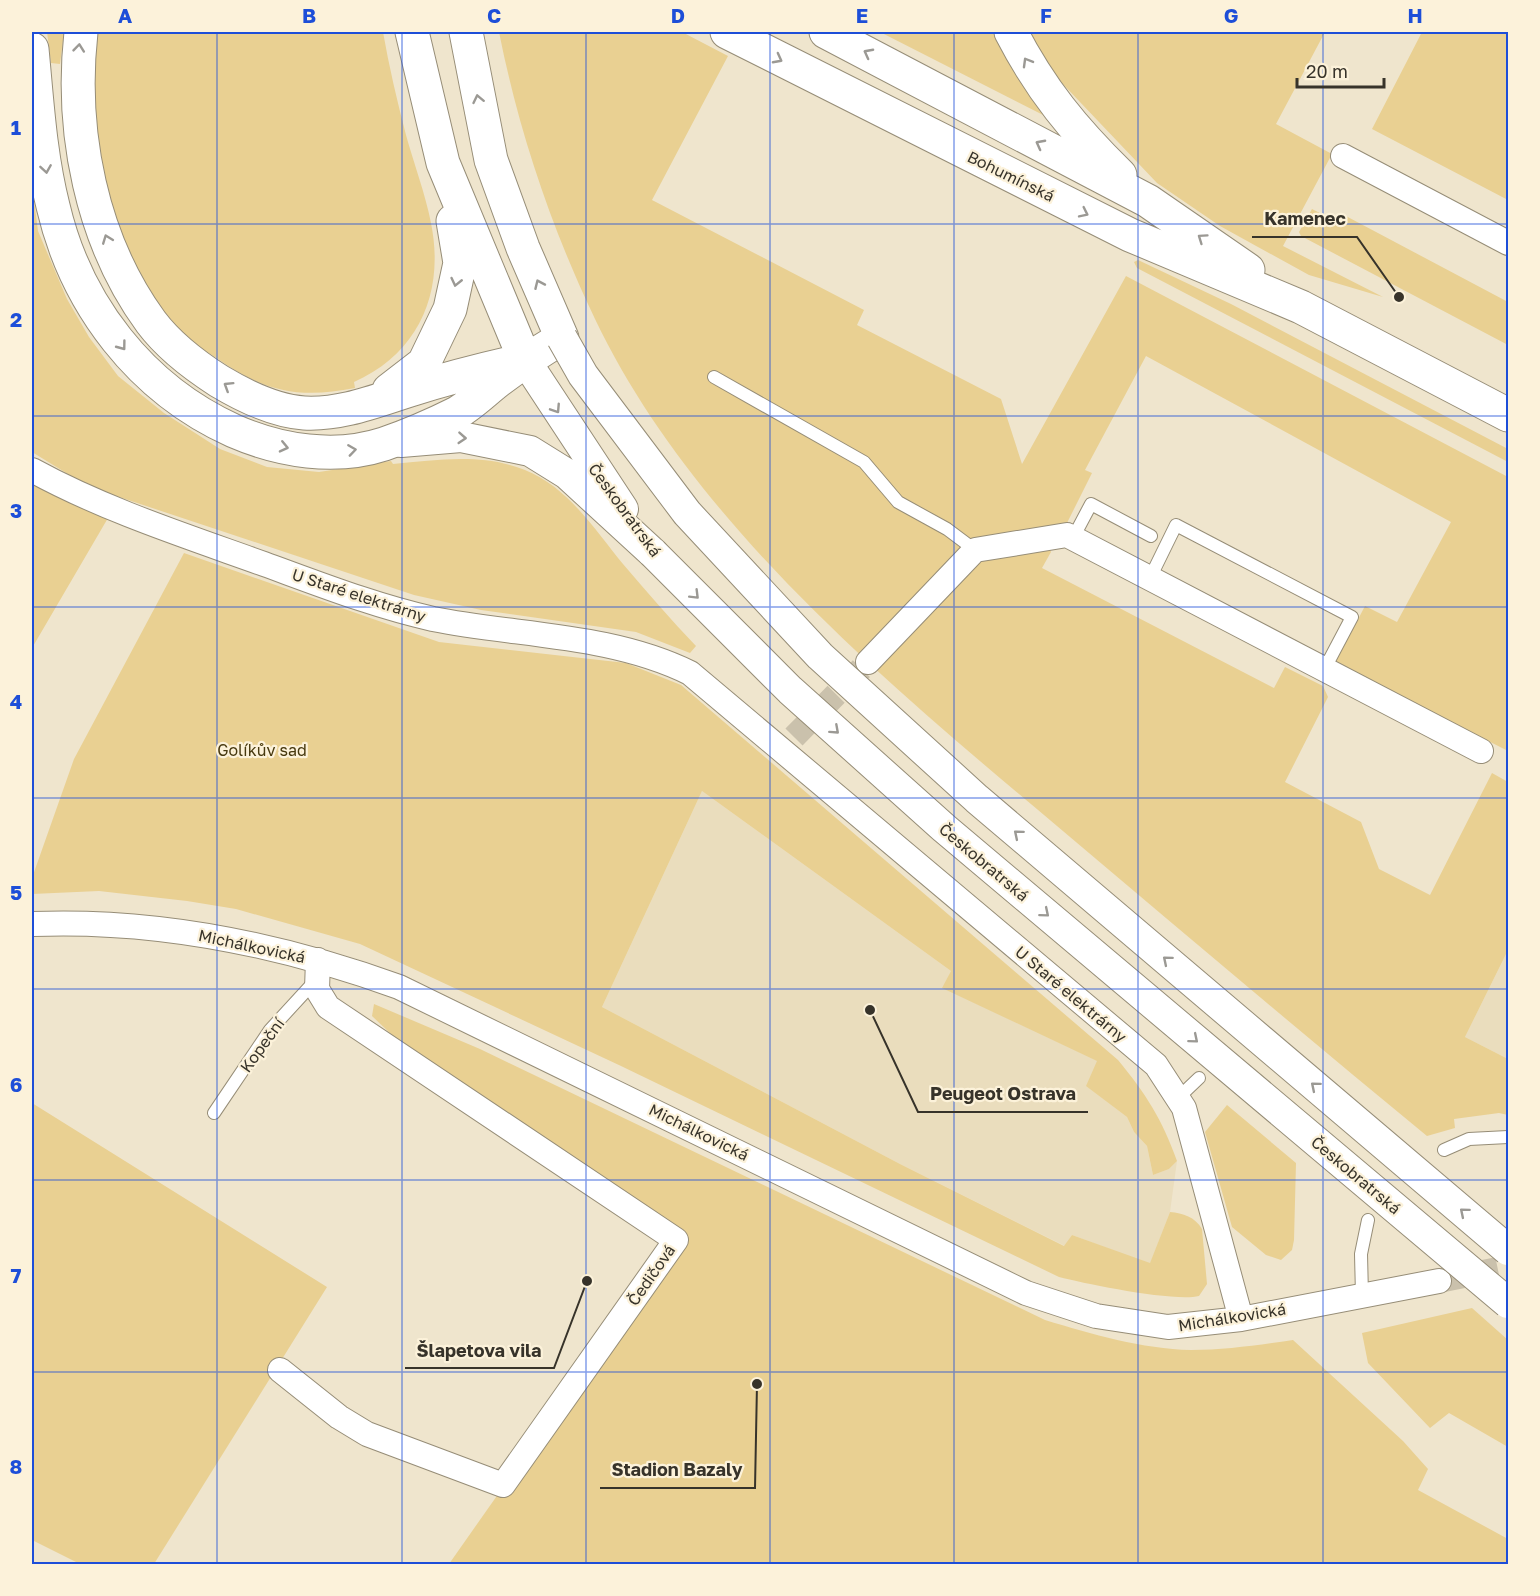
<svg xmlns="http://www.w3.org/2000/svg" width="1540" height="1596" font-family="'Golos Text',sans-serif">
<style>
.built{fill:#eaddbd}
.green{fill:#e9d092}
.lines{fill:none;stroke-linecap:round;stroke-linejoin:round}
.minor-tunnel{stroke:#cac1ac;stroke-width:24;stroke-dasharray:24 12;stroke-linecap:butt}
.service-casing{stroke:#968d77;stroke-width:14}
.minor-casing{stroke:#968d77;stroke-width:26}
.tertiary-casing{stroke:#968d77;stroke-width:32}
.secondary-casing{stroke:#968d77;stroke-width:35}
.service{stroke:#fff;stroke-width:12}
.minor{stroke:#fff;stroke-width:24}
.tertiary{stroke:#fff;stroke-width:30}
.secondary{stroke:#fff;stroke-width:33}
.tertiary-bridge-casing{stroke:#968d77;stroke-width:32;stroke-linecap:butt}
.tertiary-bridge{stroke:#fff;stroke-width:30}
.oneway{stroke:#9b9994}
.grid{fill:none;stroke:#1d4ed8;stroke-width:1.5;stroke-opacity:0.55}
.labels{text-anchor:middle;stroke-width:4.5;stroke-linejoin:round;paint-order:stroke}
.street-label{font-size:16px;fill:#37332a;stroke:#fcf2da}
.park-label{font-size:16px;fill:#47390f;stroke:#fcf2da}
.leader{fill:none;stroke:#37332a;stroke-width:2}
.callout-dot{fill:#37332a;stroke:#fcf2da;stroke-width:2}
.callout-label{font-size:18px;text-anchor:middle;font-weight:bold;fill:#37332a;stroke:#fcf2da;stroke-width:4.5;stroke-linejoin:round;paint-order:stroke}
.neatline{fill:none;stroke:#1d4ed8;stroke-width:2}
.grid-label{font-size:20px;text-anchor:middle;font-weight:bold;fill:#1d4ed8}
</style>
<rect width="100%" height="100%" fill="#efe5cd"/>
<!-- built -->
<path class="built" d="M702,791L951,971L943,988L1098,1061L1087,1086L1127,1117L1134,1132L1147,1146L1153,1175L1169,1169L1177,1161L1170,1212L1150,1264L1072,1235L1065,1246L900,1164L602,1007Z
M1508,950V1059L1465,1037Z"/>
<!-- green -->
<path class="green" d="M47,32H64L60,64L51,63Z
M96,32H383C389,66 397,101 406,135C414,164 425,193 431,223C445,292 419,353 354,382L355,388C300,399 265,392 218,359C206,351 191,344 181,333C107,258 86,133 96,32Z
M499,32H682L728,56L652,200L864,310L857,325L1001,399L1022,464L1126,276L1508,477V751L1335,663L1365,606L1397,622L1451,522L1146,356L1085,470L1092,473L1063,531L1045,533L1051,552L1042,568L1274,688L1285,667L1323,686L1328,697L1285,782L1361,822L1379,869L1430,895L1492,773L1508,782V950L1465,1037L1508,1059V1115L1499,1113L1454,1119L1455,1128L1427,1136C1303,1034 1180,930 1057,826C888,684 692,522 595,319C551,227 519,132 499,32Z
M880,32H996L1051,119Z
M1028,32H1325L1276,124L1332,154L1283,246L1383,297L1309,275L1220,226L1157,183L1060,81Z
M1422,32H1508V200L1372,129Z
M32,185L38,231L67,299L89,337L118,376L164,413L220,449L267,467L319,472L391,461L393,464C438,460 482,453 525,470C568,487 595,530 623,564C647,592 671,620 696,646L690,653L636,632L481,610L414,595L89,487L32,452Z
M1312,209L1339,223L1344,215L1508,302V345L1301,236L1299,232Z
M1138,260L1231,304L1508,449V462L1137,268L1134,262Z
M32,484L108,518L32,648Z
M184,553L439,642L626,663L681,685L1118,1060C1146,1094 1162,1119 1177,1161L1169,1169L1153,1175L1147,1146L1134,1132L1127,1117L1086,1086L1097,1061L942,988L951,971L702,791L602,1007L900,1164L1064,1246L1072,1235L1150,1263L1170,1212C1183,1213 1195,1217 1202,1229L1207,1284L1199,1296C1174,1302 1086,1284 1059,1277L621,1066L360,944L236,909L187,901L99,891L32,894V878L74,759Z
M374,1004L480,1049L1045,1320C1092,1334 1142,1349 1191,1350C1225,1350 1259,1345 1293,1340L1403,1441L1428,1469L1418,1490L1508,1539V1564H449L683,1231L392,1035L372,1016Z
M32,1103L327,1287L154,1564H80L32,1540Z
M1227,1105L1296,1163L1294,1240L1292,1250L1281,1260L1266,1255L1232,1227L1205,1132Z
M1472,1308L1508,1340V1447L1449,1413L1430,1428L1368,1363L1362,1333Z"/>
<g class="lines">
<!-- minor-tunnel -->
<path class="minor-tunnel" d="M794,737L868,662
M1439,1281L1508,1267"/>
<!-- service casing -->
<g class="service-casing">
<path id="service" d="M714,377L864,462L898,502L947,529L975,550
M1073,538L1091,504L1151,536
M1150,578L1176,525L1352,617L1324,670
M1178,1098L1199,1078
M214,1113L270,1030L315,981
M1444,1150L1469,1139L1508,1137
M1362,1295L1361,1254L1368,1220"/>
</g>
<!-- minor casing -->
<g class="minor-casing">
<path id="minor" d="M1343,156L1508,243
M32,470C105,510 186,536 264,564C319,584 375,606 433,619C518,636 611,634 690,673L1156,1065L1184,1108L1241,1319
M868,662L975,550L1067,535L1481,751
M32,924C158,919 280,944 399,987L1026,1293L1096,1316L1168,1327L1241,1319L1439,1281
M280,1370L339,1417L367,1434L503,1485L676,1240L328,1007L317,989L318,960"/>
</g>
<!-- tertiary casing -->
<g class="tertiary-casing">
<path id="tertiary" d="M525,360L623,509
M401,442L461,437L530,451L567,474L653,553"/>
</g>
<!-- secondary casing -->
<g class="secondary-casing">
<path id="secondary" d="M81,32C70,131 91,240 151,322C169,346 194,365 219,381C244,396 274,411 304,413C341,415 375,401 410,390C445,379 480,370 515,362
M412,32L443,163L525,360
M727,32L1130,235L1301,307L1508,415
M826,32L1148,201L1248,270
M1011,32C1041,90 1074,130 1120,175
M32,49C37,101 40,155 53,206C76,305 141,389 234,431C280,451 335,460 384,444C407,436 433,425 455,414C470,406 485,391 498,381C519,365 540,351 562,338L523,248L491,160L466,32
M389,390L424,363L450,309L460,263L453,221"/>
</g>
<!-- service -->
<use href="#service" class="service"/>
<!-- minor -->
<use href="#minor" class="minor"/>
<!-- tertiary -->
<use href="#tertiary" class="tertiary"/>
<!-- secondary -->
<use href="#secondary" class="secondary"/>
<!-- tertiary-bridge casing -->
<g class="tertiary-bridge-casing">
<path id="tertiary-bridge" d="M562,338L583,375L687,513L820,656L977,799L1508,1250
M653,553L790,690L944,828L1508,1303"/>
</g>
<!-- tertiary-bridge -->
<use href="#tertiary-bridge" class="tertiary-bridge"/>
</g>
<!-- one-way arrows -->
<defs><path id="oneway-chevron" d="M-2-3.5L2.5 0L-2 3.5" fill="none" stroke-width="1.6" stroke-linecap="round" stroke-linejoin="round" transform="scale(1.5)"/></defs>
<g class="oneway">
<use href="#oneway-chevron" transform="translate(79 48) rotate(-84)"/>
<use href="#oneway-chevron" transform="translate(868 53) rotate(-152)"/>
<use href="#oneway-chevron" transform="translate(778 59) rotate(28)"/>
<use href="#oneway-chevron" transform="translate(1027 62) rotate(-120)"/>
<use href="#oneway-chevron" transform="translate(478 99) rotate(-102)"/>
<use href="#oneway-chevron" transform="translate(1040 144) rotate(-152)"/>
<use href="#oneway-chevron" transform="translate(46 169) rotate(81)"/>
<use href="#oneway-chevron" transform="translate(1084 213) rotate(26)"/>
<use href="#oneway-chevron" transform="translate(1202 238) rotate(-145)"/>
<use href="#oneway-chevron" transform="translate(107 239) rotate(-111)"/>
<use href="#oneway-chevron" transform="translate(456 282) rotate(103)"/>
<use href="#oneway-chevron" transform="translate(539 284) rotate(-114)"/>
<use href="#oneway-chevron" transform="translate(122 346) rotate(53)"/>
<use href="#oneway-chevron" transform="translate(228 386) rotate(-148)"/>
<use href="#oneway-chevron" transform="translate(556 409) rotate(57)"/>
<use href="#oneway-chevron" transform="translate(462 438) rotate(4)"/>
<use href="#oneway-chevron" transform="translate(284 447) rotate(13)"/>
<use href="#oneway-chevron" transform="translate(352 450) rotate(-8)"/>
<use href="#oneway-chevron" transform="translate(695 595) rotate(45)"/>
<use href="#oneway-chevron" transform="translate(835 730) rotate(42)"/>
<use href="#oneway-chevron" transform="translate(1018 834) rotate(-140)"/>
<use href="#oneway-chevron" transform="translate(1045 913) rotate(40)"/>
<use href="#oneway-chevron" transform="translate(1167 960) rotate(-140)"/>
<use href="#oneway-chevron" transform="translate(1194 1039) rotate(40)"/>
<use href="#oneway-chevron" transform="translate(1315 1086) rotate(-140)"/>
<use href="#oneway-chevron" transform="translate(1464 1212) rotate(-140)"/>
</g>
<!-- grid -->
<path class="grid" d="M217,32V1564M402,32V1564M586,32V1564M770,32V1564M954,32V1564M1138,32V1564M1323,32V1564M32,224H1508M32,416H1508M32,607H1508M32,798H1508M32,989H1508M32,1180H1508M32,1372H1508"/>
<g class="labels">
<!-- street labels -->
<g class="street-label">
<text transform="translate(1011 176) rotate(26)" y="6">Bohumínská</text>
<text transform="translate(625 510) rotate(54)" y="6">Českobratrská</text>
<text transform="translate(359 595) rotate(18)" y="6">U Staré elektrárny</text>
<text transform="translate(984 862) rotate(40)" y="6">Českobratrská</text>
<text transform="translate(252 946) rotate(12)" y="6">Michálkovická</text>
<text transform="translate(1071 994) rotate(40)" y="6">U Staré elektrárny</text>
<text transform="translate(262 1045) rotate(-54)" y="6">Kopeční</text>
<text transform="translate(699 1132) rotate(26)" y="6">Michálkovická</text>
<text transform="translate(1356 1175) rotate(40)" y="6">Českobratrská</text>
<text transform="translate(651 1275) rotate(-55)" y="6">Čedičová</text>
<text transform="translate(1232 1317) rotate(-9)" y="6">Michálkovická</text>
</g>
<!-- park labels -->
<g class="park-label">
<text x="262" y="756">Golíkův sad</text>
</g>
</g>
<!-- callouts -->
<path class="leader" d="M1399 297L1357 237H1252M870 1010L918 1112H1088M587 1281L554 1368H405M757 1384L755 1488H600"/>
<g class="callout-dot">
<circle cx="1399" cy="297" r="6"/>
<circle cx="870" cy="1010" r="6"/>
<circle cx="587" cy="1281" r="6"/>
<circle cx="757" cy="1384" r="6"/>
</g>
<g class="callout-label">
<text x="1305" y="225">Kamenec</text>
<text x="1003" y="1100">Peugeot Ostrava</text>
<text x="479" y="1357">Šlapetova vila</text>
<text x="677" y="1476">Stadion Bazaly</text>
</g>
<!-- border -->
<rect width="1540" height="1596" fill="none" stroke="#fcf2da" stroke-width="66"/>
<!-- scale -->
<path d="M1297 78v9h87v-9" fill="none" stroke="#37332a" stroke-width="3"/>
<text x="1306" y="78" font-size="18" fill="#37332a" stroke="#fcf2da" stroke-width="4.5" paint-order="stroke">20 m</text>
<rect x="33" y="33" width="1474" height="1530" class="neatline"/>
<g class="grid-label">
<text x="125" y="23">A</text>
<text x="309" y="23">B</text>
<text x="494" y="23">C</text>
<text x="678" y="23">D</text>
<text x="862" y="23">E</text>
<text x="1046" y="23">F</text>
<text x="1231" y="23">G</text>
<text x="1415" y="23">H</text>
<text x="16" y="135">1</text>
<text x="16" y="327">2</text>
<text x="16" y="518">3</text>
<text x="16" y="709">4</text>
<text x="16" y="900">5</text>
<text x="16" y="1092">6</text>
<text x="16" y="1283">7</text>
<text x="16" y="1474">8</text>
</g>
</svg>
